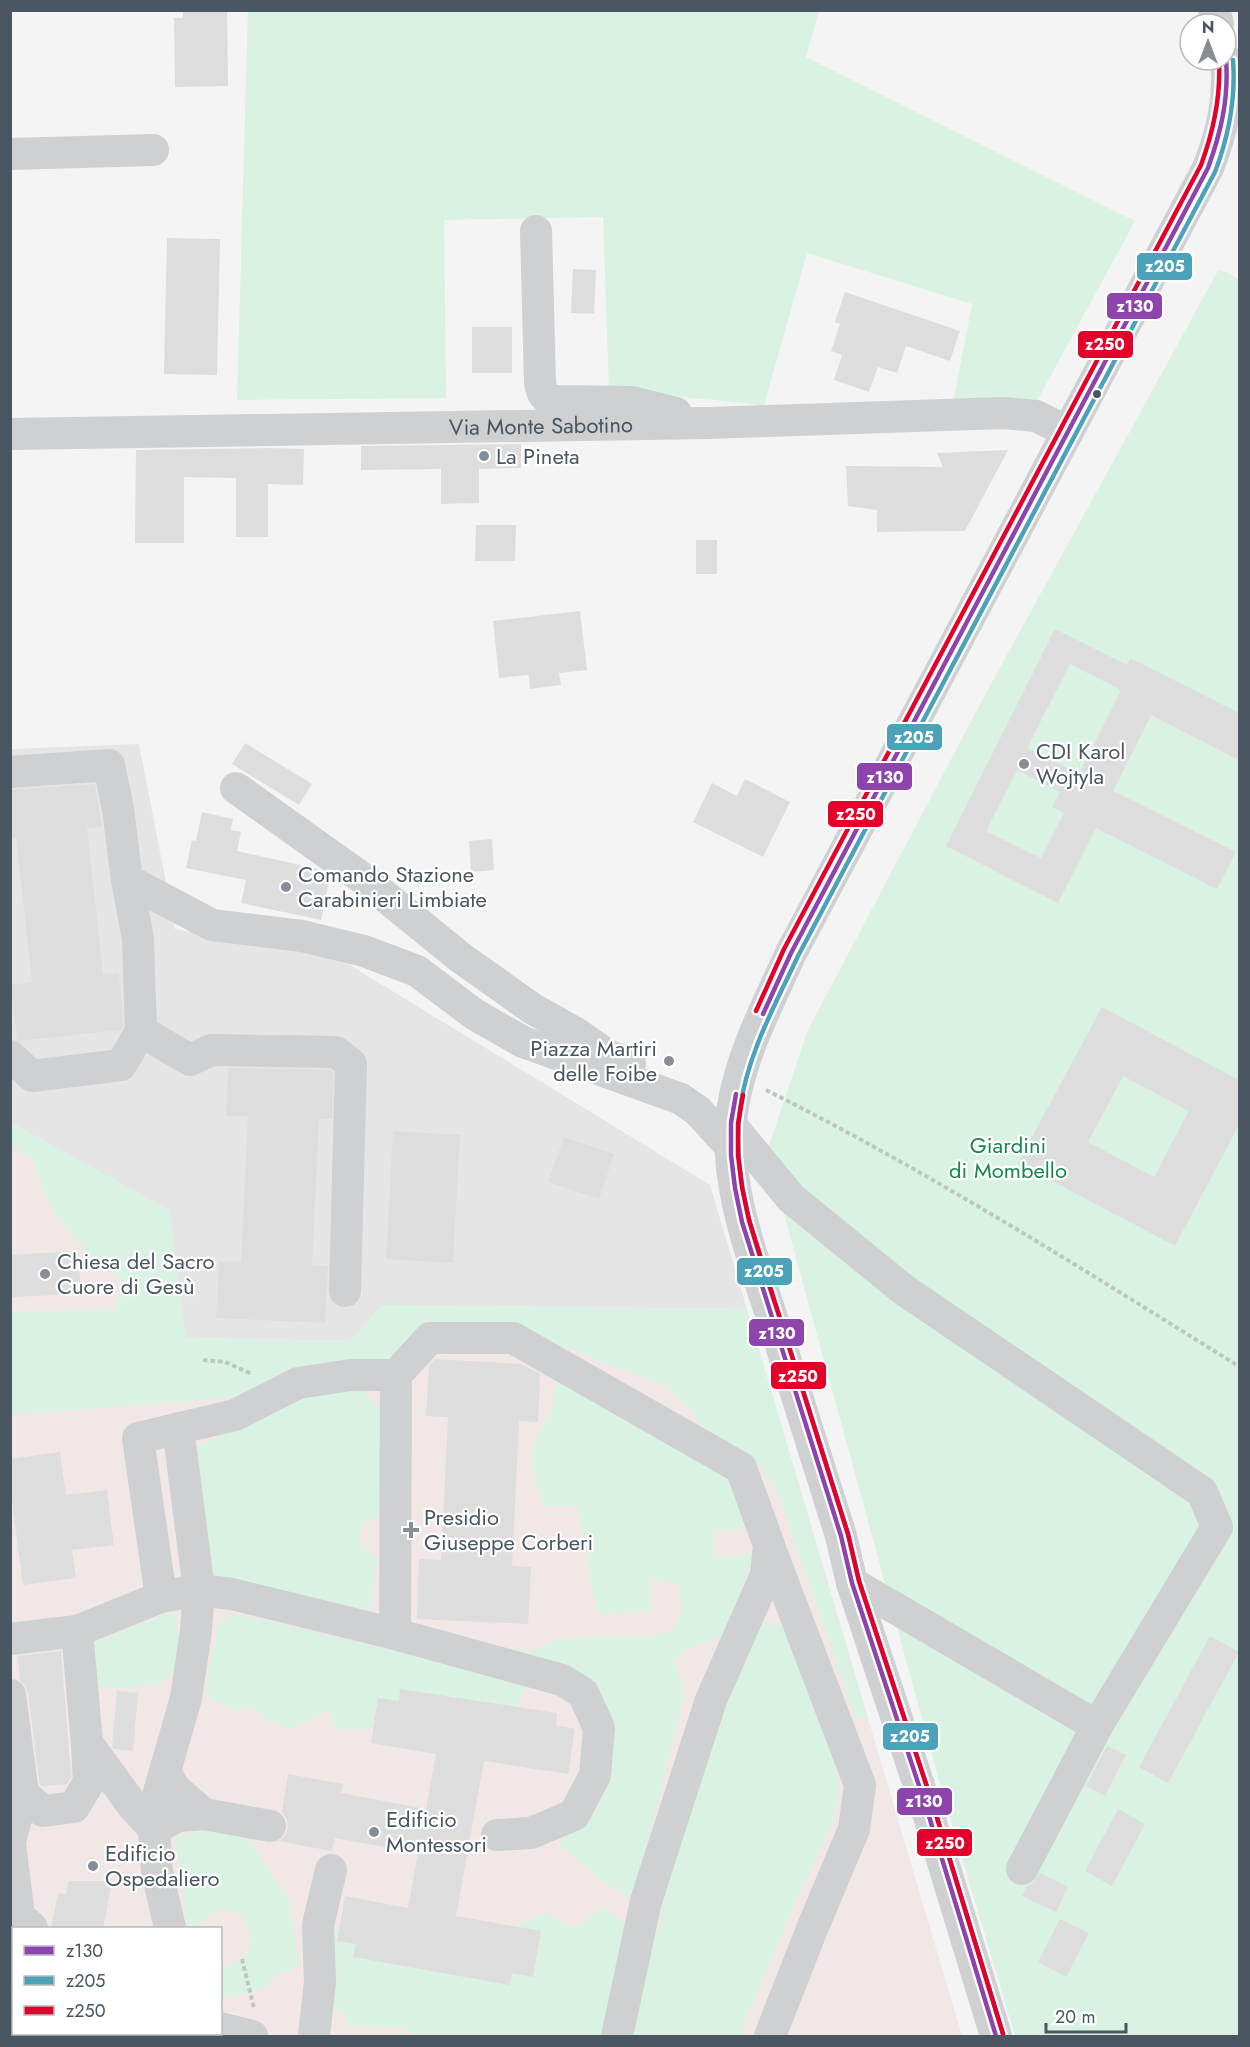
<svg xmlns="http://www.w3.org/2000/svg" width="1250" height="2047" font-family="Jost,sans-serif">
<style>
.education{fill:#e6e5e6}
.medical{fill:#f1e7e6;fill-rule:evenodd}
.green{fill:#d9f2e3}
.building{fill:#ddddde;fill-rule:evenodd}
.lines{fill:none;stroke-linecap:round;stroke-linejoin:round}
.path{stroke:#bcc7c4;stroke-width:4;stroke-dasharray:4.5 3;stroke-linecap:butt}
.minor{stroke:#ced0d2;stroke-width:32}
.bus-1-casing{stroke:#fff;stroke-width:9}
.bus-2-casing{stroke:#fff;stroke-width:9}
.bus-3-casing{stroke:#fff;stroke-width:9}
.bus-1{stroke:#8e44ad;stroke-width:4.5}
.bus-2{stroke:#4ca2b8;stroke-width:4.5}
.bus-3{stroke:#e4002b;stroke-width:4.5}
.bus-dot{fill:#4a5661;stroke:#fff;stroke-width:2}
.poi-dot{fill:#868d94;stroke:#fff;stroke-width:2}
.labels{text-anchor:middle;stroke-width:4.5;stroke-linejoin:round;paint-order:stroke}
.street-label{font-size:22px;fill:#4a5661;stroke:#fff}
.poi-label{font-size:22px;fill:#4a5661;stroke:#fff;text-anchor:start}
.park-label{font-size:22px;fill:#17864f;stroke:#fff}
.line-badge{stroke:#fff;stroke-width:2}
.badge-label{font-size:16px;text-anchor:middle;font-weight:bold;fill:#fff}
</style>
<rect width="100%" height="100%" fill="#f4f4f4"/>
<!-- education -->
<path class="education" d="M139,744L175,929L340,959L710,1185L747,1309L382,1305L350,1341L185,1338L169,1210L11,1123L10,749Z"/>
<!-- medical -->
<path class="medical" d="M10,1123L169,1210L186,1338L350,1341L382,1305L747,1309L962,2036H11ZM14,1928H220V2034H14Z"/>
<!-- green -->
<path class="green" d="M248,11H819L806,57L1135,221L1033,408H952L972,304L807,253L764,405L609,390L603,217L444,220L446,398L237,400Z
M1219,269L1239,279V2036H1015L940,1784L767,1152L808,1030L985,695Z
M11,1123L169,1210L186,1338L350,1341L382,1305L747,1309L868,1719L855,1716L777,1491L760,1466L699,1424L689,1408L665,1386L519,1330L386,1365L238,1397L11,1415L10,1312L117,1309L120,1278L98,1265L57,1217L44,1192L34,1161L11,1145Z
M559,1379L727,1472L751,1526L712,1534L717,1559L754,1553L730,1624L722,1638L692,1646L674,1660L685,1694L632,1900L602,1881L559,1844L595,1800L592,1694L421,1632L532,1652L557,1639L650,1636L672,1631L682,1608L678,1584L651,1579L650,1612L597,1614L577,1505L543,1507L530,1458L539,1432L551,1413L554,1391Z
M328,1390L362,1391L377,1405L384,1424L378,1516L360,1525L359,1545L377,1557L371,1610L213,1576L194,1447L239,1429L290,1400Z
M172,1612C180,1625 181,1654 174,1669C172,1673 168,1677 166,1681L137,1687L92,1688L89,1644Z
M240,1615L528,1682L517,1707L401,1689L399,1701L378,1698L372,1729H335L329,1709L292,1729L267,1720L251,1708L232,1709L212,1701L206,1689L219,1619Z
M785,1624L814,1712L832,1753L838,1776V1800L830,1829L793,1907L744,2024L741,2036H629L640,1982L660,1926L670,1851L694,1800L756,1625Z
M210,1828L243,1835L259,1854L290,1902L295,1942L300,1966L273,1977L261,1991L221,1998V1966C271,1962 252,1899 214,1912C206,1915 201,1921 198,1928H188L175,1837Z
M602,1907L627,1925L606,2036H417L402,2028L350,2026L345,2015L329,2004L328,1922L339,1926L336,1941L356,1944L354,1956L510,1984L512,1973L533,1976L541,1932L514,1926L546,1913L575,1929Z"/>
<!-- building -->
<path class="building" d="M183,10H227L228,86L175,87L174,18H183Z
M167,238L220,239L217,375L164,374Z
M573,269L596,270L594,314L571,313Z
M845,292L960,331L950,361L906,346L897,373L878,367L869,392L834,380L842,355L831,351L840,324L835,322Z
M472,327H512V373H472Z
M521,444V468L479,469V503L441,504V469L361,470V446Z
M270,448L304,449L303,485L268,484V537H236V478L184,477V543H135L136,450Z
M1008,450L965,531L877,532V510L848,506L846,466L943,467L937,453Z
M476,525H516L515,561H475Z
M696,540H717V574H696Z
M580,611L587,670L559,673L561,685L530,689L529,675L499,678L493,621Z
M1055,629L1127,665L1130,658L1239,713V760L1151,715L1113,791L1236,852L1217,889L1096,828L1058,903L946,846ZM1070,664L1121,690L1079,774L1027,748ZM1017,770L1060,792L1052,807L1064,813L1041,858L986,831Z
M245,743L312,784L299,805L232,764Z
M745,779L790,802L763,857L693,822L712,783L737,796Z
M95,784L102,827L87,828L103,974L119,973L123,1026L121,1030L18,1041L17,1040L11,985L32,982L16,837L10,838V790Z
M202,812L233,819L231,830L241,832L237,851L318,869L330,877L321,920L241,903L246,880L186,868L192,840L196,841Z
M492,839L494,870L471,872L469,841Z
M1102,1007L1239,1080V1125L1175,1246L1018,1163ZM1123,1076L1189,1111L1154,1177L1088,1142Z
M228,1068L330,1070L333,1072L332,1119H319L312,1266H328L325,1323L216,1318L219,1261L241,1262L248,1116H226Z
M393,1131L460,1135L453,1263L386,1259Z
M564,1137L614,1154L599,1199L548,1182Z
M78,1251L81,1294L10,1297V1255Z
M435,1359L521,1364L540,1374L538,1422L519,1421L512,1566L531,1567L528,1624L417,1619L419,1559L441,1560L448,1417L426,1416L429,1366Z
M60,1452L66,1495L107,1490L114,1545L72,1550L76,1578L23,1585L10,1485V1459Z
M1210,1636L1239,1652L1168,1783L1139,1767Z
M61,1651L71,1777L67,1784L42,1786L40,1785L28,1693L25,1685L20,1681L18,1656Z
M400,1689L557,1713L556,1725L575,1729L568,1774L484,1761L456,1916L541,1931L533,1977L512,1973L510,1985L353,1957L356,1944L337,1941L345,1896L408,1908L418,1853L335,1838L332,1851L278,1841L284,1837L288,1829L287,1819L282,1812L288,1774L343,1784L341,1793L426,1809L436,1754L371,1743L378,1698L399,1701Z
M117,1691L138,1693L133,1751L114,1749L112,1747Z
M1107,1746L1126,1755L1105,1796L1086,1786Z
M1118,1809L1145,1824L1112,1886L1085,1871Z
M1040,1873L1068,1887L1056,1912L1022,1896L1027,1886L1032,1884Z
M69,1881H112L103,1929H51L58,1893L66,1894Z
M1060,1919L1089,1933L1066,1977L1038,1962Z"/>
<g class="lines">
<!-- path -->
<path class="path" d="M766,1090C930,1172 1084,1270 1240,1367
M203,1360L225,1362L252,1374
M242,1959L254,2008"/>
<!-- minor -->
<g class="minor">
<path d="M1214,10L1218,24"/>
<path d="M10,154L153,150"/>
<path d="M536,231L540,382C542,394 544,399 556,401L632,402L676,413"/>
<path id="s1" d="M10,434L708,423L1003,413L1036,416L1068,432"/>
<path d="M10,772L109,765L118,809L127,880L138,939L141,1031L121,1065L32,1076L10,1056"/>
<path d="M236,788L365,880L461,958L533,1009L574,1032L609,1056L630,1063"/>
<path d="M127,880L212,925L302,936L364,951L417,971L474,1014L523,1042L681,1099L698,1111L731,1147"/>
<path d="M141,1031L190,1060L211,1050L336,1052L351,1064L345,1291"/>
<path d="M731,1125L791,1198L904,1290L1202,1492L1217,1527L1097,1726L852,1583"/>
<path d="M769,1546L860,1785L854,1829L812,1929L770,2036"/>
<path d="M161,1597L138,1438L235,1415L298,1383L351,1375H396L430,1338H513L741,1468L769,1545L766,1575L711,1700L646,1901L617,2036"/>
<path d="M77,1631L161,1597L199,1590L232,1594L395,1634L562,1680L583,1693L599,1728L595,1775L574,1815L531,1833L497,1835"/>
<path d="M395,1634L396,1375"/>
<path d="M10,1639L77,1631L87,1743L133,1806L154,1829L178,1816L204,1814L175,1789L165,1772"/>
<path d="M10,1695L23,1794L10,1841"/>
<path d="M23,1794L43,1811L74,1807L89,1782L87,1743"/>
<path d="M204,1814L270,1826"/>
<path d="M10,1844L19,1916L32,1928"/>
<path d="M1022,1869L1097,1726"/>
<path d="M170,1928L157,1871L154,1829L157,1799L186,1698L196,1631L199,1590L178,1428"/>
<path d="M220,2028L252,2036"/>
<path d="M164,2036L165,2034"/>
<path d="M314,2036L320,1982L318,1925L331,1870"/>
<path d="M996,2036L928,1813L852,1583L841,1536C820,1469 799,1403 778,1336C756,1267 720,1179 733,1106C742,1052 769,1002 791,953L1208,168C1222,132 1230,99 1226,60"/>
</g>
<!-- bus-1 casing -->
<g class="bus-1-casing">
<path id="bus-1" d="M763,1014L791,953L1208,168C1221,132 1229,98 1226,60
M736,1094L731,1123V1155L735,1188L742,1222L841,1536L852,1583L928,1813L996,2036"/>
</g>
<!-- bus-2 casing -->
<g class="bus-2-casing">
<path id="bus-2" d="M1003,2034L935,1811L859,1581L848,1534C827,1467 807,1401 785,1334C762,1262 730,1187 740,1109C747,1055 775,1005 798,956L1215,172C1229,135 1236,99 1233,60"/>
</g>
<!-- bus-3 casing -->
<g class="bus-3-casing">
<path id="bus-3" d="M756,1011L784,949L1201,165C1214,130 1221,97 1219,60
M743,1095L738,1124V1155L742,1187L749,1220L848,1534L859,1581L935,1811L1003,2034"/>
</g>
<!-- bus-1 -->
<use href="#bus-1" class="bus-1"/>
<!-- bus-2 -->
<use href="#bus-2" class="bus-2"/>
<!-- bus-3 -->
<use href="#bus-3" class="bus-3"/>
</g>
<!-- markers -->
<circle class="bus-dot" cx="1097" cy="394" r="5"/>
<g class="poi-dot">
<circle cx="484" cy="456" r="6"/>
<circle cx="1024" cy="764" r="6"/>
<circle cx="286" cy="887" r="6"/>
<circle cx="669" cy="1061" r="6"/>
<circle cx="45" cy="1274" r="6"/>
<path d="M408 1521h6v6h6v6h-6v6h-6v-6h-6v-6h6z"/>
<circle cx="374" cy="1832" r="6"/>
<circle cx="93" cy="1866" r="6"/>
</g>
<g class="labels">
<!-- street labels -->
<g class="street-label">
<text dy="8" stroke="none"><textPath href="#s1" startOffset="531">Via Monte Sabotino</textPath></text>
</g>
<!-- poi labels -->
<g class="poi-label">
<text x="496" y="464">La Pineta</text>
<text x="1036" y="759">CDI Karol<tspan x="1036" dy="25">Wojtyla</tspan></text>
<text x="298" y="882">Comando Stazione<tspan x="298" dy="25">Carabinieri Limbiate</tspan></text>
<text x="657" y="1056" text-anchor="end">Piazza Martiri<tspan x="657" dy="25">delle Foibe</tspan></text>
<text x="57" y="1269">Chiesa del Sacro<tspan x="57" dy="25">Cuore di Gesù</tspan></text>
<text x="424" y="1525">Presidio<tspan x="424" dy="25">Giuseppe Corberi</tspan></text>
<text x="386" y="1827">Edificio<tspan x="386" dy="25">Montessori</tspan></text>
<text x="105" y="1861">Edificio<tspan x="105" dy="25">Ospedaliero</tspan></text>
</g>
<!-- park labels -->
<g class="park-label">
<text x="1008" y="1153">Giardini<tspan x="1008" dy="25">di Mombello</tspan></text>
</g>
</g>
<g class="line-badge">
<rect x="1136" y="252" width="57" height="29" rx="6" fill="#4ca2b8"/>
<rect x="1106" y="292" width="57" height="28" rx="6" fill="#8e44ad"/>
<rect x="1077" y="330" width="57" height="29" rx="6" fill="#e4002b"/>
<rect x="886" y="723" width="57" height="28" rx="6" fill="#4ca2b8"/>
<rect x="856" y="762" width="57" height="29" rx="6" fill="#8e44ad"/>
<rect x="827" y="800" width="57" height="28" rx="6" fill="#e4002b"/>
<rect x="736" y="1257" width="57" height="29" rx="6" fill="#4ca2b8"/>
<rect x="748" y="1318" width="57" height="29" rx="6" fill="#8e44ad"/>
<rect x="770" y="1361" width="57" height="29" rx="6" fill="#e4002b"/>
<rect x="882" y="1722" width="57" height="29" rx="6" fill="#4ca2b8"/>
<rect x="896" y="1787" width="57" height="29" rx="6" fill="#8e44ad"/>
<rect x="916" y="1828" width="57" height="29" rx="6" fill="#e4002b"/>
</g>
<g class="badge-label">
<text x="1165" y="272">z205</text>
<text x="1135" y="312">z130</text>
<text x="1105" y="350">z250</text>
<text x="914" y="743">z205</text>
<text x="885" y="783">z130</text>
<text x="856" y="820">z250</text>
<text x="764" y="1277">z205</text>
<text x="777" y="1339">z130</text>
<text x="798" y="1382">z250</text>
<text x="910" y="1742">z205</text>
<text x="924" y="1807">z130</text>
<text x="945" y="1849">z250</text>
</g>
<!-- border -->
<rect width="1250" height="2047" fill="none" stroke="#4a5661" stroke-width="24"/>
<!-- legend -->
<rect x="12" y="1927" width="210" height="108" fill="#ffffff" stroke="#b7bbc0" stroke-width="1.5"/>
<rect x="24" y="1946" width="30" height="9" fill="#8e44ad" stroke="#b7bbc0" stroke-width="1.5"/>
<text x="66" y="1957" font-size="18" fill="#4a5661">z130</text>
<rect x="24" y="1976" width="30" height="9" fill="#4ca2b8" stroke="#b7bbc0" stroke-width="1.5"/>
<text x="66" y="1987" font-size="18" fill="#4a5661">z205</text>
<rect x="24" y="2006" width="30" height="9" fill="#e4002b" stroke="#b7bbc0" stroke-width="1.5"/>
<text x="66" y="2017" font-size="18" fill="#4a5661">z250</text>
<!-- north arrow -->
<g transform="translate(1208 42)"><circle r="28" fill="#ffffff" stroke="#b7bbc0" stroke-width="1.5"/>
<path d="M0-4.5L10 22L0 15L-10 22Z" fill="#868d94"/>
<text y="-9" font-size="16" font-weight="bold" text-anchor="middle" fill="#4a5661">N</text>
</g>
<!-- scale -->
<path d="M1046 2023v9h80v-9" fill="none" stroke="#4a5661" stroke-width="3"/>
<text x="1055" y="2023" font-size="18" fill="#4a5661" stroke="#ffffff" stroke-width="4.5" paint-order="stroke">20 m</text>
</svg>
